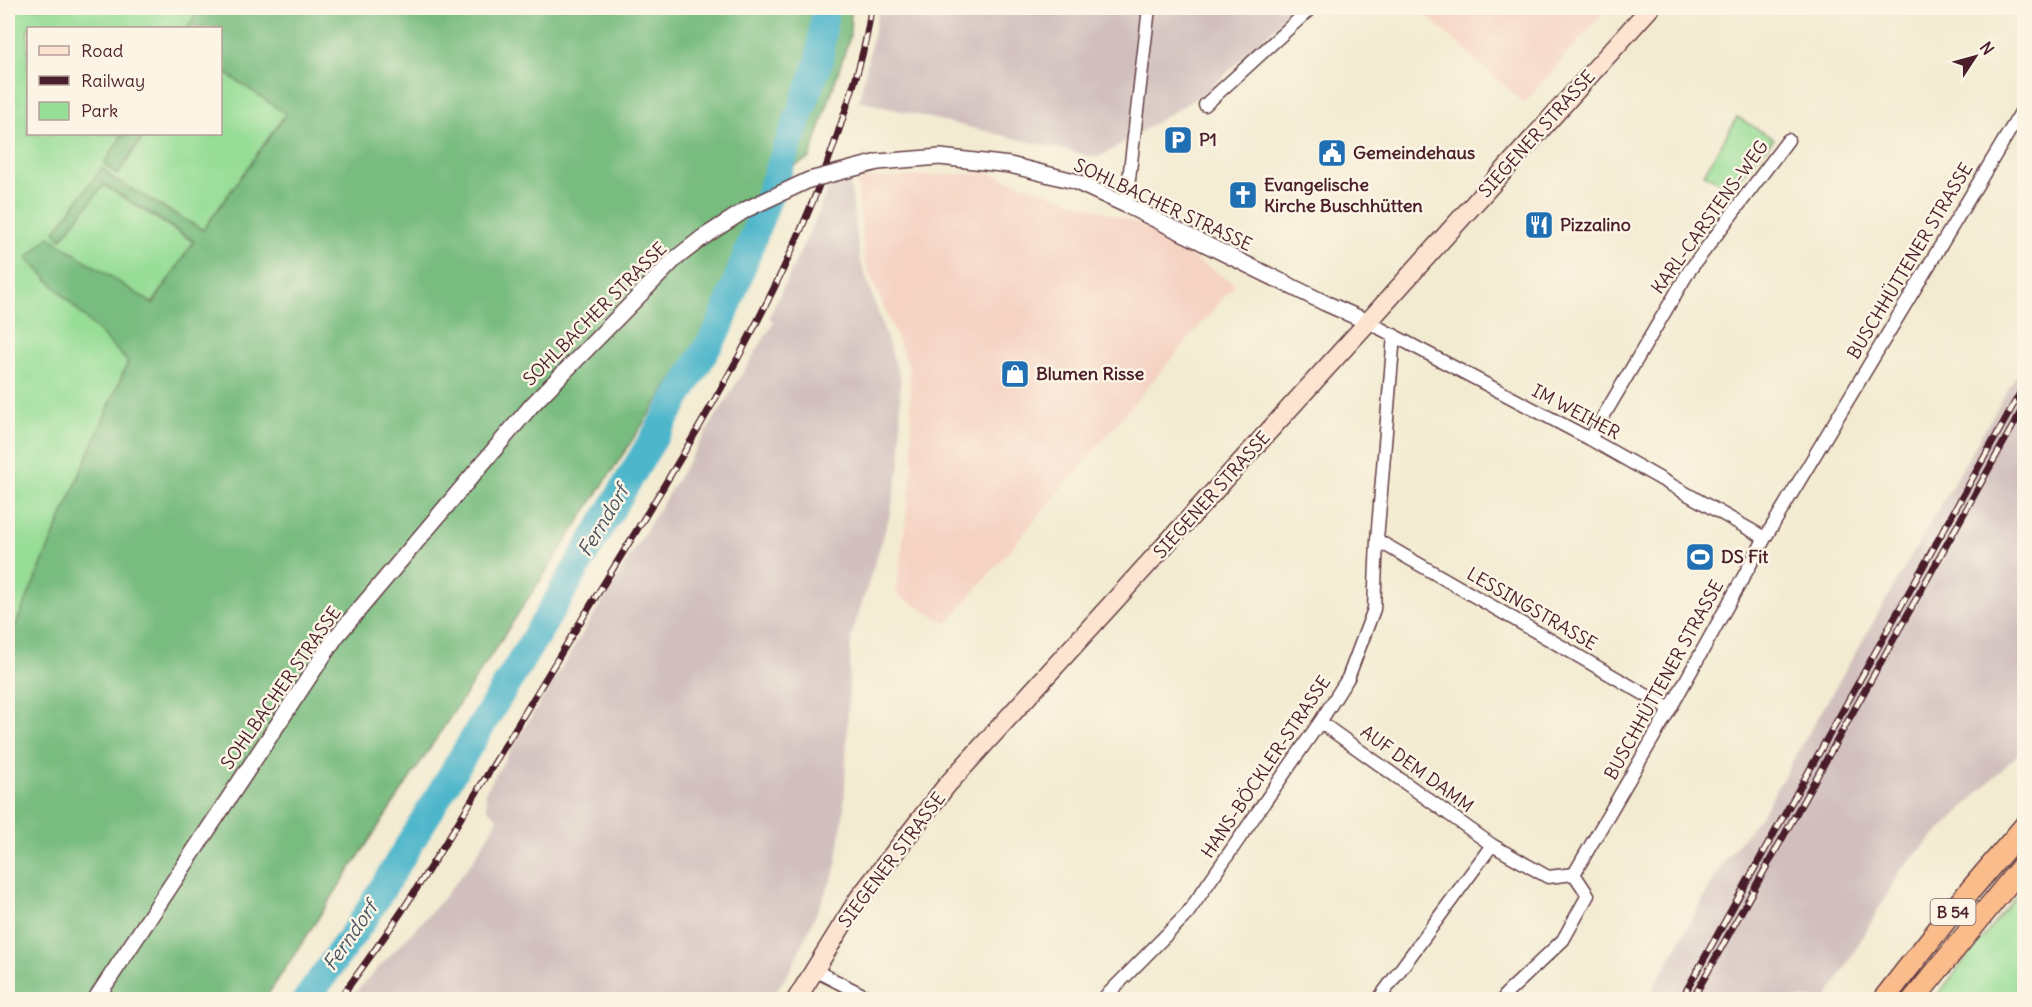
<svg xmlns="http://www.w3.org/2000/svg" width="2032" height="1007" font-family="Delius,sans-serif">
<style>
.built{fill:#f5d2c3}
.industrial{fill:#d1bfbd}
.green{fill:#96dd96;stroke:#707e60;stroke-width:1.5}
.forest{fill:#78bc7f;stroke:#616e55;stroke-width:1.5}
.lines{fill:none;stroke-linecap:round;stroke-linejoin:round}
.river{stroke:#4db6cb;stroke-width:28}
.minor-casing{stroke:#633e44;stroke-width:15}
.tertiary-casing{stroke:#633e44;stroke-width:18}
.secondary-casing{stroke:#633e44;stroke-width:21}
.trunk-casing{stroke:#633e44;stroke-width:24}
.minor{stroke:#fff;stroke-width:12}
.tertiary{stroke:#fff;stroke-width:15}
.secondary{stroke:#fde4d1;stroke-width:18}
.trunk{stroke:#fabc8b;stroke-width:21}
.rail-casing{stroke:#4a1f2b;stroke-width:7}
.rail{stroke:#fcf5e5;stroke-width:4.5;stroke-dasharray:14;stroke-linecap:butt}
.tertiary-bridge-casing{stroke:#633e44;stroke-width:18;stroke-linecap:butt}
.tertiary-bridge{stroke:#fff;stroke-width:15}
.labels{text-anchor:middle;stroke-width:5;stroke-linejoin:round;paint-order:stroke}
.shield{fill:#fcf5e5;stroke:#7f5f63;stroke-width:1.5}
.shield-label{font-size:16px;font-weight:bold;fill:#4a1f2b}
.street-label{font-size:18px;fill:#4a1f2b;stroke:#fcf5e5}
.poi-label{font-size:18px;font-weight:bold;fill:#4a1f2b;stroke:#fcf5e5;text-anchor:start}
.water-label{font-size:20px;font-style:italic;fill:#4b5463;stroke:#fcf5e5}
</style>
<rect width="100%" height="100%" fill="#fcf5e5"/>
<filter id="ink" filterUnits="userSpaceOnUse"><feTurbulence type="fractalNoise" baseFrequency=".0167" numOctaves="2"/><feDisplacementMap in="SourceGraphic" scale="12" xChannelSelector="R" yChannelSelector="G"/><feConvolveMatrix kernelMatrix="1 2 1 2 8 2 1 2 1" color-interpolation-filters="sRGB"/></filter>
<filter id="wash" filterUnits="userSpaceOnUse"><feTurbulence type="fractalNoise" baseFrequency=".008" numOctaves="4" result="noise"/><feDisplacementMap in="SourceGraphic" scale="24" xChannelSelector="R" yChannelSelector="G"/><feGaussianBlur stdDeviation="1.35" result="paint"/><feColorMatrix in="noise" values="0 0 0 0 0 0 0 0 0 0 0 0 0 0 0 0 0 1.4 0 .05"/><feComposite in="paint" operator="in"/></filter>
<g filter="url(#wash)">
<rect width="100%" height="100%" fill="#f3ebd1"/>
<!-- built -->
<path class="built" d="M1418,8H1622L1614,16L1605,10L1524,103Z
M989,173L1137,223L1235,284L947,624L896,594L913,464L909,367L864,260L857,179Z"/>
<!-- industrial -->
<path class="industrial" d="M879,8H1295L1209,90L1098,158L859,101Z
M850,181L860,260L900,377L901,460L890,515L851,637L844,810L835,872L790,971L771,999H349L436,907L472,862L498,819L487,808L485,792L774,322L769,317L819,212L827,187Z
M2024,362V748L1902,868L1827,999H1650L1648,998L1725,860L1762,814Z"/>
<!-- green -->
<path class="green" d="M8,8H200L188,28H28V134H123L104,164L118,175L145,134H220L221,70L286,113L203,231L114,179L102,168L55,231L61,239L104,185L194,242L152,304L58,243L50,236L28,258L128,362L8,643Z
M1737,117L1774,139L1754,160L1731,189L1704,174Z
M2024,886V999H1934Z"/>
<!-- forest -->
<path class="forest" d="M199,8H851L850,36L810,158L769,179L708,325L265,999L8,1000V643L128,362L27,258L50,236L58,243L153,304L194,241L104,185L61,239L55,231L102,168L114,179L203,230L286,114L221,70L220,28H188Z
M123,134H145L117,175L104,164Z"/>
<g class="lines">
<!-- river -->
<path class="river" d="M306,1000L365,917L545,621L720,326L819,62L825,8"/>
</g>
</g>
<g filter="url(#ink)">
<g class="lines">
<!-- minor casing -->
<g class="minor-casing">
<path id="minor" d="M1205,105L1311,8
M1126,205L1149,8
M1368,322L1590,439L1765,538
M1590,439L1689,271L1788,140
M1377,540L1670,709
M1320,722L1492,845L1548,877L1574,874L1670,709L1765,538L2024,107
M814,970L873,1000
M1102,1000L1187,914L1320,722L1348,678L1374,609L1377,540L1394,335
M1378,1000L1492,845
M1503,1000L1506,994L1563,940L1588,895L1574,874"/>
</g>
<!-- tertiary casing -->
<g class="tertiary-casing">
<path id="tertiary" d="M878,162L940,157L1010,165L1074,181L1126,205L1325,303L1368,322
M95,1000L335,638L532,405L675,259L702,238"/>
</g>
<!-- secondary casing -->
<g class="secondary-casing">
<path id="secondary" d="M796,1000L859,898L947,785L1368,322L1650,8"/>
</g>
<!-- trunk casing -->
<g class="trunk-casing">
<path id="trunk" d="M1883,1000L1956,907L2024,827
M1913,1000L2024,864"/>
</g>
<!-- minor -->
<use href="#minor" class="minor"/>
<!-- tertiary -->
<use href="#tertiary" class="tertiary"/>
<!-- secondary -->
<use href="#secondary" class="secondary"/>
<!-- trunk -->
<use href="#trunk" class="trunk"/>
<!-- rail casing -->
<g class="rail-casing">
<path id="rail" d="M339,1000C360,970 382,941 402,911C465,815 523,714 584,616C678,462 778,311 836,139C850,96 866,53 871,8
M1681,1000L2024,386
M1692,1000L2024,406"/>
</g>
<!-- rail -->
<use href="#rail" class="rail"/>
<!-- tertiary-bridge casing -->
<g class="tertiary-bridge-casing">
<path id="tertiary-bridge" d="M702,238L747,209L809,180L878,162"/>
</g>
<!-- tertiary-bridge -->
<use href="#tertiary-bridge" class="tertiary-bridge"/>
</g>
</g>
<!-- icons -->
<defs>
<g id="parking-square" transform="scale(1.5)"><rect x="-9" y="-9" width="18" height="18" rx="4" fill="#1f6fb2" stroke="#fcf5e5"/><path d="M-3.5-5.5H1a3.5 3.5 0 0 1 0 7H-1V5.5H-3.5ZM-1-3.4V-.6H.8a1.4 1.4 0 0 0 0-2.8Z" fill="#fff"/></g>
<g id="civic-square" transform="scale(1.5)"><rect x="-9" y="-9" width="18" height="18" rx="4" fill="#1f6fb2" stroke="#fcf5e5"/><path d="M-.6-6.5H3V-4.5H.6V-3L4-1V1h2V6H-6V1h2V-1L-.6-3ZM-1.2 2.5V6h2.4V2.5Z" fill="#fff"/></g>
<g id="church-square" transform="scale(1.5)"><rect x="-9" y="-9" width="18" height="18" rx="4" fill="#1f6fb2" stroke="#fcf5e5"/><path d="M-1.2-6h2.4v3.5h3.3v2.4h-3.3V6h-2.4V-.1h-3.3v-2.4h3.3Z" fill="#fff"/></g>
<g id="restaurant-square" transform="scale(1.5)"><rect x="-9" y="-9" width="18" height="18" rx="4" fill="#1f6fb2" stroke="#fcf5e5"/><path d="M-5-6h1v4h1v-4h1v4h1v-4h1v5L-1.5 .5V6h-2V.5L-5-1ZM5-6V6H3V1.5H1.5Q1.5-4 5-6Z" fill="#fff"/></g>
<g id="shop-square" transform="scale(1.5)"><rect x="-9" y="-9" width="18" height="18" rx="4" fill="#1f6fb2" stroke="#fcf5e5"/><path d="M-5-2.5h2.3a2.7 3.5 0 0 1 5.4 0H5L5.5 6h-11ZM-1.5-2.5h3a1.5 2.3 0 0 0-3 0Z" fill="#fff"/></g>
<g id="stadium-square" transform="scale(1.5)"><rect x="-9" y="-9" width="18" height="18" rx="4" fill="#1f6fb2" stroke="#fcf5e5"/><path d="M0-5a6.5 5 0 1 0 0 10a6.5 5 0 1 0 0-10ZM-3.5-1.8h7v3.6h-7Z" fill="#fff"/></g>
</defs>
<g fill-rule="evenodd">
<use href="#parking-square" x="1178" y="140"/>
<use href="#civic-square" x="1332" y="153"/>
<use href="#church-square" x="1243" y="195"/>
<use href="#restaurant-square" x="1539" y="225"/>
<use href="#shop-square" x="1015" y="374"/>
<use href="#stadium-square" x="1700" y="557"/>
</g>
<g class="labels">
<!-- shield labels -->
<rect class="shield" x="1930.5" y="899" width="45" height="26" rx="4.5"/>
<g class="shield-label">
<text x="1953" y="918">B 54</text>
</g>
<!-- street labels -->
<g class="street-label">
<text transform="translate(1537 134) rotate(-48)" y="6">SIEGENER STRASSE</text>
<text transform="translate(1163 205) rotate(25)" y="6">SOHLBACHER STRASSE</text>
<text transform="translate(1710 217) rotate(-54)" y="6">KARL-CARSTENS-WEG</text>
<text transform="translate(1910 261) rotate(-59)" y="6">BUSCHHÜTTENER STRASSE</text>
<text transform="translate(595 314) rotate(-45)" y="6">SOHLBACHER STRASSE</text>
<text transform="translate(1576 412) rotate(28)" y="6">IM WEIHER</text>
<text transform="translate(1212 495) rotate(-48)" y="6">SIEGENER STRASSE</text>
<text transform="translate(1532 609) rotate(30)" y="6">LESSINGSTRASSE</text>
<text transform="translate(1664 680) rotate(-61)" y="6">BUSCHHÜTTENER STRASSE</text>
<text transform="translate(281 688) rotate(-55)" y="6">SOHLBACHER STRASSE</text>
<text transform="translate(1266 767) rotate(-56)" y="6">HANS-BÖCKLER-STRASSE</text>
<text transform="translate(1417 769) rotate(36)" y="6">AUF DEM DAMM</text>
<text transform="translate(892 860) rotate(-53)" y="6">SIEGENER STRASSE</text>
</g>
<!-- poi labels -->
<g class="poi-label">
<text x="1199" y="146">P1</text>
<text x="1353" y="159">Gemeindehaus</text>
<text x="1264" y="191">Evangelische<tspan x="1264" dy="21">Kirche Buschhütten</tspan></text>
<text x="1560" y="231">Pizzalino</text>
<text x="1036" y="380">Blumen Risse</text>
<text x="1721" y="563">DS Fit</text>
</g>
<!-- water labels -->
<g class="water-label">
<text transform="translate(603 521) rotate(-59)" y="7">Ferndorf</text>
<text transform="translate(350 936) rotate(-55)" y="7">Ferndorf</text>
</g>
</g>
<!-- margin -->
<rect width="2032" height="1007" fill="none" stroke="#fcf5e5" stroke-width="30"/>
<!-- legend -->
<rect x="27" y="27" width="195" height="108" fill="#fcf5e5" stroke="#b59f9b" stroke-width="1.5"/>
<rect x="39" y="46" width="30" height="9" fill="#fde4d1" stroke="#b59f9b" stroke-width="1.5"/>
<text x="81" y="57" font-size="18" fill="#4a1f2b">Road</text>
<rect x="39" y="76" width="30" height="9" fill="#4a1f2b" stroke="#b59f9b" stroke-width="1.5"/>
<text x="81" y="87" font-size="18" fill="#4a1f2b">Railway</text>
<rect x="39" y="102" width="30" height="18" fill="#96dd96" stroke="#b59f9b" stroke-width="1.5"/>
<text x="81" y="117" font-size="18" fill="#4a1f2b">Park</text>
<!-- north arrow -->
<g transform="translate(1975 57) rotate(54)" stroke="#fcf5e5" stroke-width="4.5" paint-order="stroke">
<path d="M0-4.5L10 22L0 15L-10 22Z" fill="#4a1f2b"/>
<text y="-9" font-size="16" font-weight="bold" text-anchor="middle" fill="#4a1f2b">N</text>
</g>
</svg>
